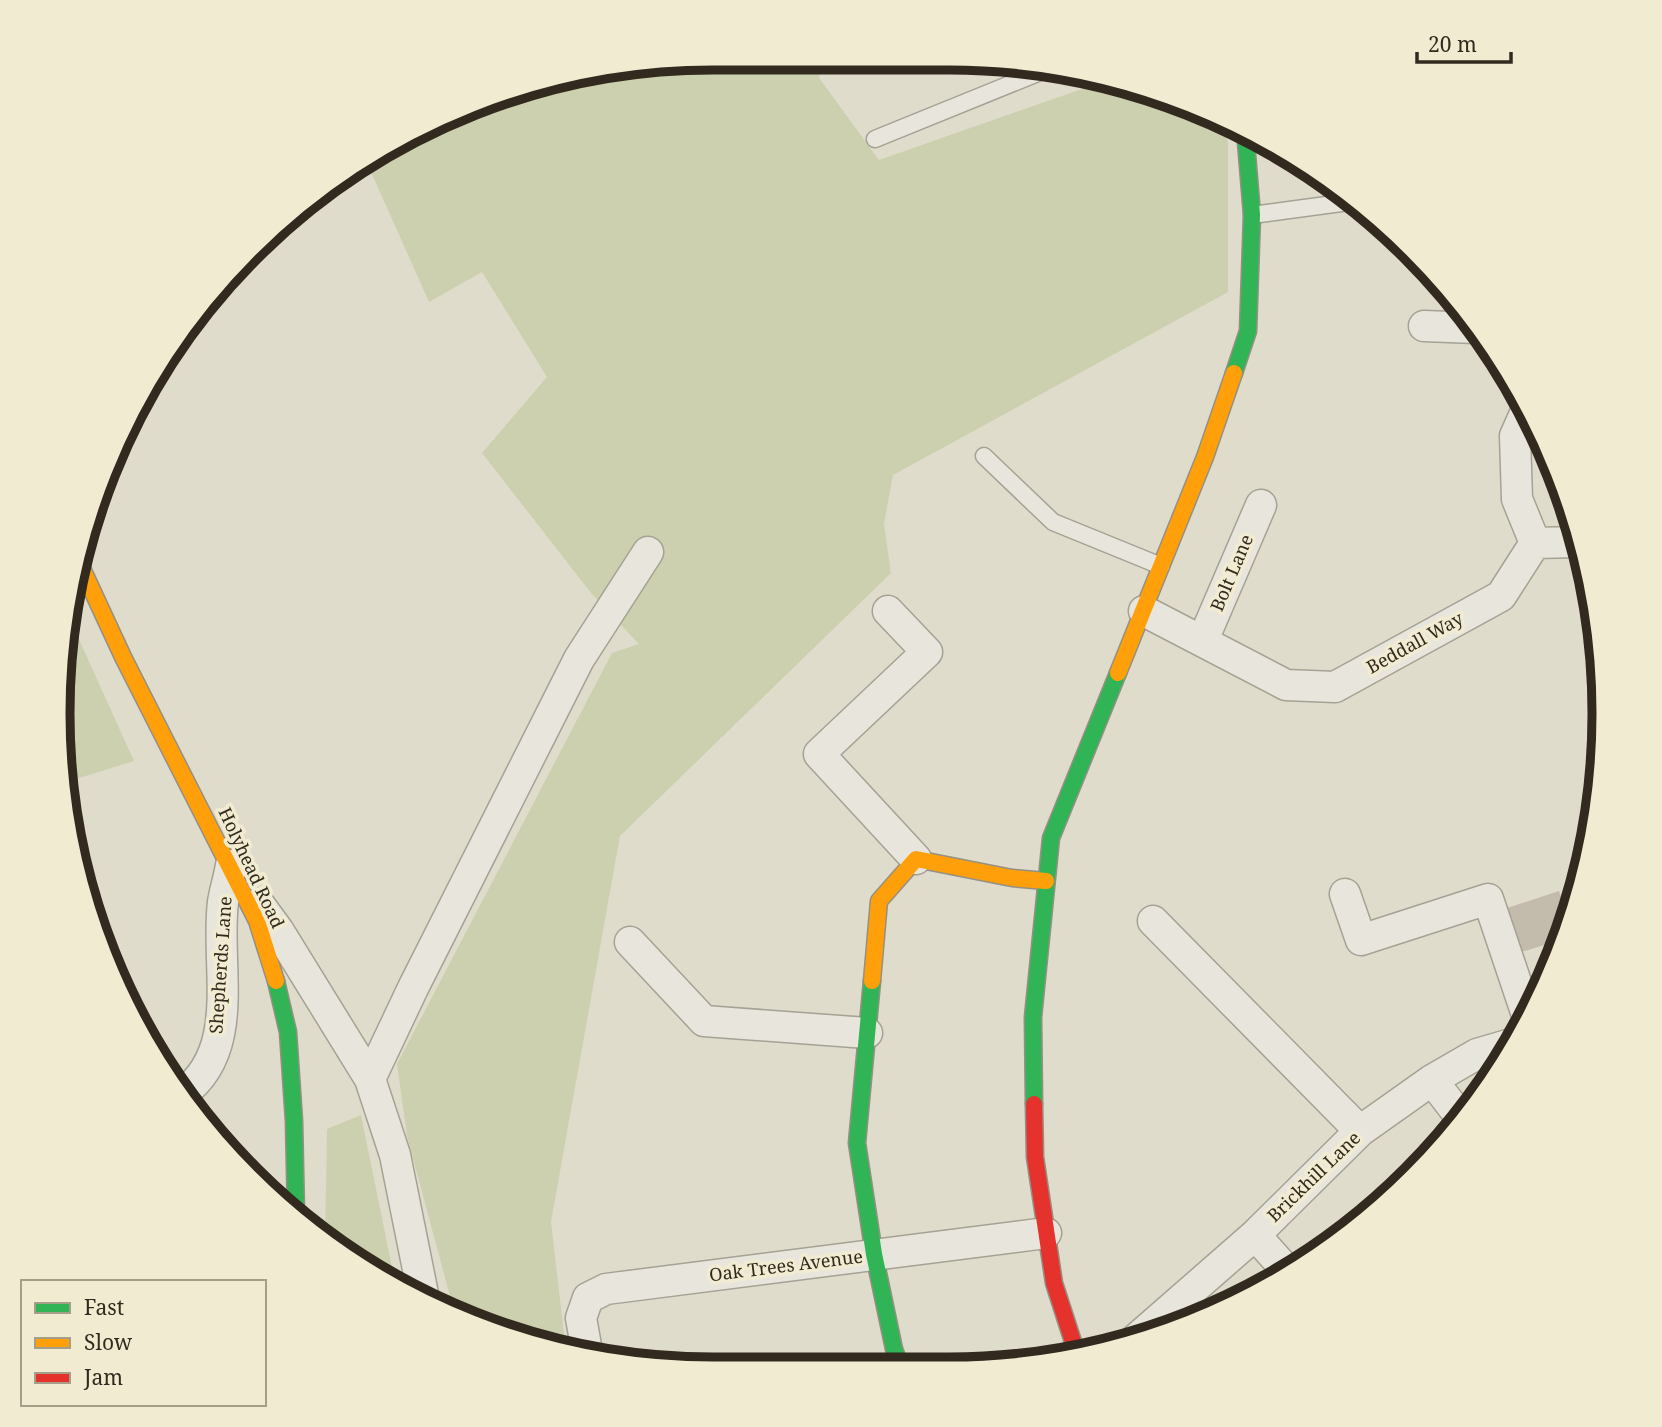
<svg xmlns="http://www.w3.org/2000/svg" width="1662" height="1427" font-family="'Noto Serif',serif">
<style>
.green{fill:#ccd0ae}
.building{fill:#c3bbac}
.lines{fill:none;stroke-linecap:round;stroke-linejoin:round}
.lane-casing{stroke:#a5a194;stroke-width:19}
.street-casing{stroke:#a5a194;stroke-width:33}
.fast-casing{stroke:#959084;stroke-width:19}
.slow-casing{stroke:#959084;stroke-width:19}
.jam-casing{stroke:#959084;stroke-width:19}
.lane{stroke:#e8e6dc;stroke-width:16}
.street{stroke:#e8e6dc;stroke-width:30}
.fast{stroke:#30b455;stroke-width:16}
.slow{stroke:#ff9f0a;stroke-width:16}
.jam{stroke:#e5322d;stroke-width:16}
.labels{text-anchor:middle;stroke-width:7;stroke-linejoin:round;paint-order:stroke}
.street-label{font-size:18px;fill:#322a1e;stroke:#f1ecd1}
.rim{fill:none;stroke:#322a1e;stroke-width:9}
</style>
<rect width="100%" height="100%" fill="#e0dccb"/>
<!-- green -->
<path class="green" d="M714,58L823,60L819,78L879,160L1099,83L1223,121L1228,143V292L893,475L884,524L891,573L620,836L551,1222L566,1351L455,1315L407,1136L397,1064L612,653L639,644L591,593L482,453L547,377L482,272L429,302L367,163L423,126L544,80Z
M67,613L134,761L63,783V628Z
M361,1115L395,1282L349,1259L325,1239L327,1129Z"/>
<!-- building -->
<path class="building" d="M1559,891L1568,921L1561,940L1518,953L1504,909Z"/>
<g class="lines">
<!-- lane casing -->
<g class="lane-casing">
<path id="lane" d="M875,139L1050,68
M1252,215L1356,201
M984,456L1053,522L1161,566"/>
</g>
<!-- street casing -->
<g class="street-casing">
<path id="street" d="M1424,326L1475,328
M1535,543L1578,542
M888,611L927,652L819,754L916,859
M1144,611L1286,685L1335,687L1501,596L1535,543L1517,499L1515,436L1527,409
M1203,640L1261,505
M1345,894L1361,940L1488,899L1528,1018
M259,904L278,930L370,1079L395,1155L424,1299
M1153,921L1360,1131
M630,942L704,1021L867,1033
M370,1079L413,988L579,659L648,552
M1432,1080L1462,1119
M182,1094C243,1050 215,966 223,902C225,890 229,878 231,865
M1255,1235L1289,1273
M1136,1339L1255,1235L1360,1131L1432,1080L1477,1054L1511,1044
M588,1357L581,1318L588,1298L606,1289L1046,1233"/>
</g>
<!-- fast casing -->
<g class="fast-casing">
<path id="fast" d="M1234,373L1248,331L1252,215L1245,130
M276,981L288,1032L294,1121L296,1215
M872,981L857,1143L874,1254L894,1349L901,1368
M1034,1104L1033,1017L1051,838L1118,673"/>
</g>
<!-- slow casing -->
<g class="slow-casing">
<path id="slow" d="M79,562L123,657L257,921L276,981
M1118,673L1205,457L1234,373
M872,981L879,901L916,859L1012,878L1046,881"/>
</g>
<!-- jam casing -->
<g class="jam-casing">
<path id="jam" d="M1034,1104L1035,1157L1054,1283L1076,1351"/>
</g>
<!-- lane -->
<use href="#lane" class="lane"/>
<!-- street -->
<use href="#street" class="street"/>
<!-- fast -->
<use href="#fast" class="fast"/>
<!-- slow -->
<use href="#slow" class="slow"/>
<!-- jam -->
<use href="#jam" class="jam"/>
</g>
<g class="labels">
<!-- street labels -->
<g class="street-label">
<text transform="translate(1232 573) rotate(-67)" y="6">Bolt Lane</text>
<text transform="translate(1415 643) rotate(-29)" y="6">Beddall Way</text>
<text transform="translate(251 868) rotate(65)" y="6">Holyhead Road</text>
<text transform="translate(221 965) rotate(-86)" y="6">Shepherds Lane</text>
<text transform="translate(1314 1177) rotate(-44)" y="6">Brickhill Lane</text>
<text transform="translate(786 1266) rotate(-7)" y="6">Oak Trees Avenue</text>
</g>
</g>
<!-- crop -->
<path d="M0 0H1662V1427H0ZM713 70H949A643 643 0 0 1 1592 713V714A643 643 0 0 1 949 1357H713A643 643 0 0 1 70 714V713A643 643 0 0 1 713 70Z" fill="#f1ecd1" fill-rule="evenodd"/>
<path class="rim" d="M713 70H949A643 643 0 0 1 1592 713V714A643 643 0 0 1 949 1357H713A643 643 0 0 1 70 714V713A643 643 0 0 1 713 70Z"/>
<!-- legend -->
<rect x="21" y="1280" width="245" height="126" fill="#f1ecd1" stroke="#a59e89" stroke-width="2"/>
<rect x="35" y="1303" width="35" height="10" fill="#30b455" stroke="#a59e89" stroke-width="2"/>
<text x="84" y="1315" font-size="21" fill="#322a1e">Fast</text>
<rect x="35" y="1338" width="35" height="10" fill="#ff9f0a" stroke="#a59e89" stroke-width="2"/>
<text x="84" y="1350" font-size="21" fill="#322a1e">Slow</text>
<rect x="35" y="1373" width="35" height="10" fill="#e5322d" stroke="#a59e89" stroke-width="2"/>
<text x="84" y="1385" font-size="21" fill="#322a1e">Jam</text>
<!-- scale -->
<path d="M1417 52v10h94v-10" fill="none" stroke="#322a1e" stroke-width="3.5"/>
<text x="1428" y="52" font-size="21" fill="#322a1e" stroke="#f1ecd1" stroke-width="5" paint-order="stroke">20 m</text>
</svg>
